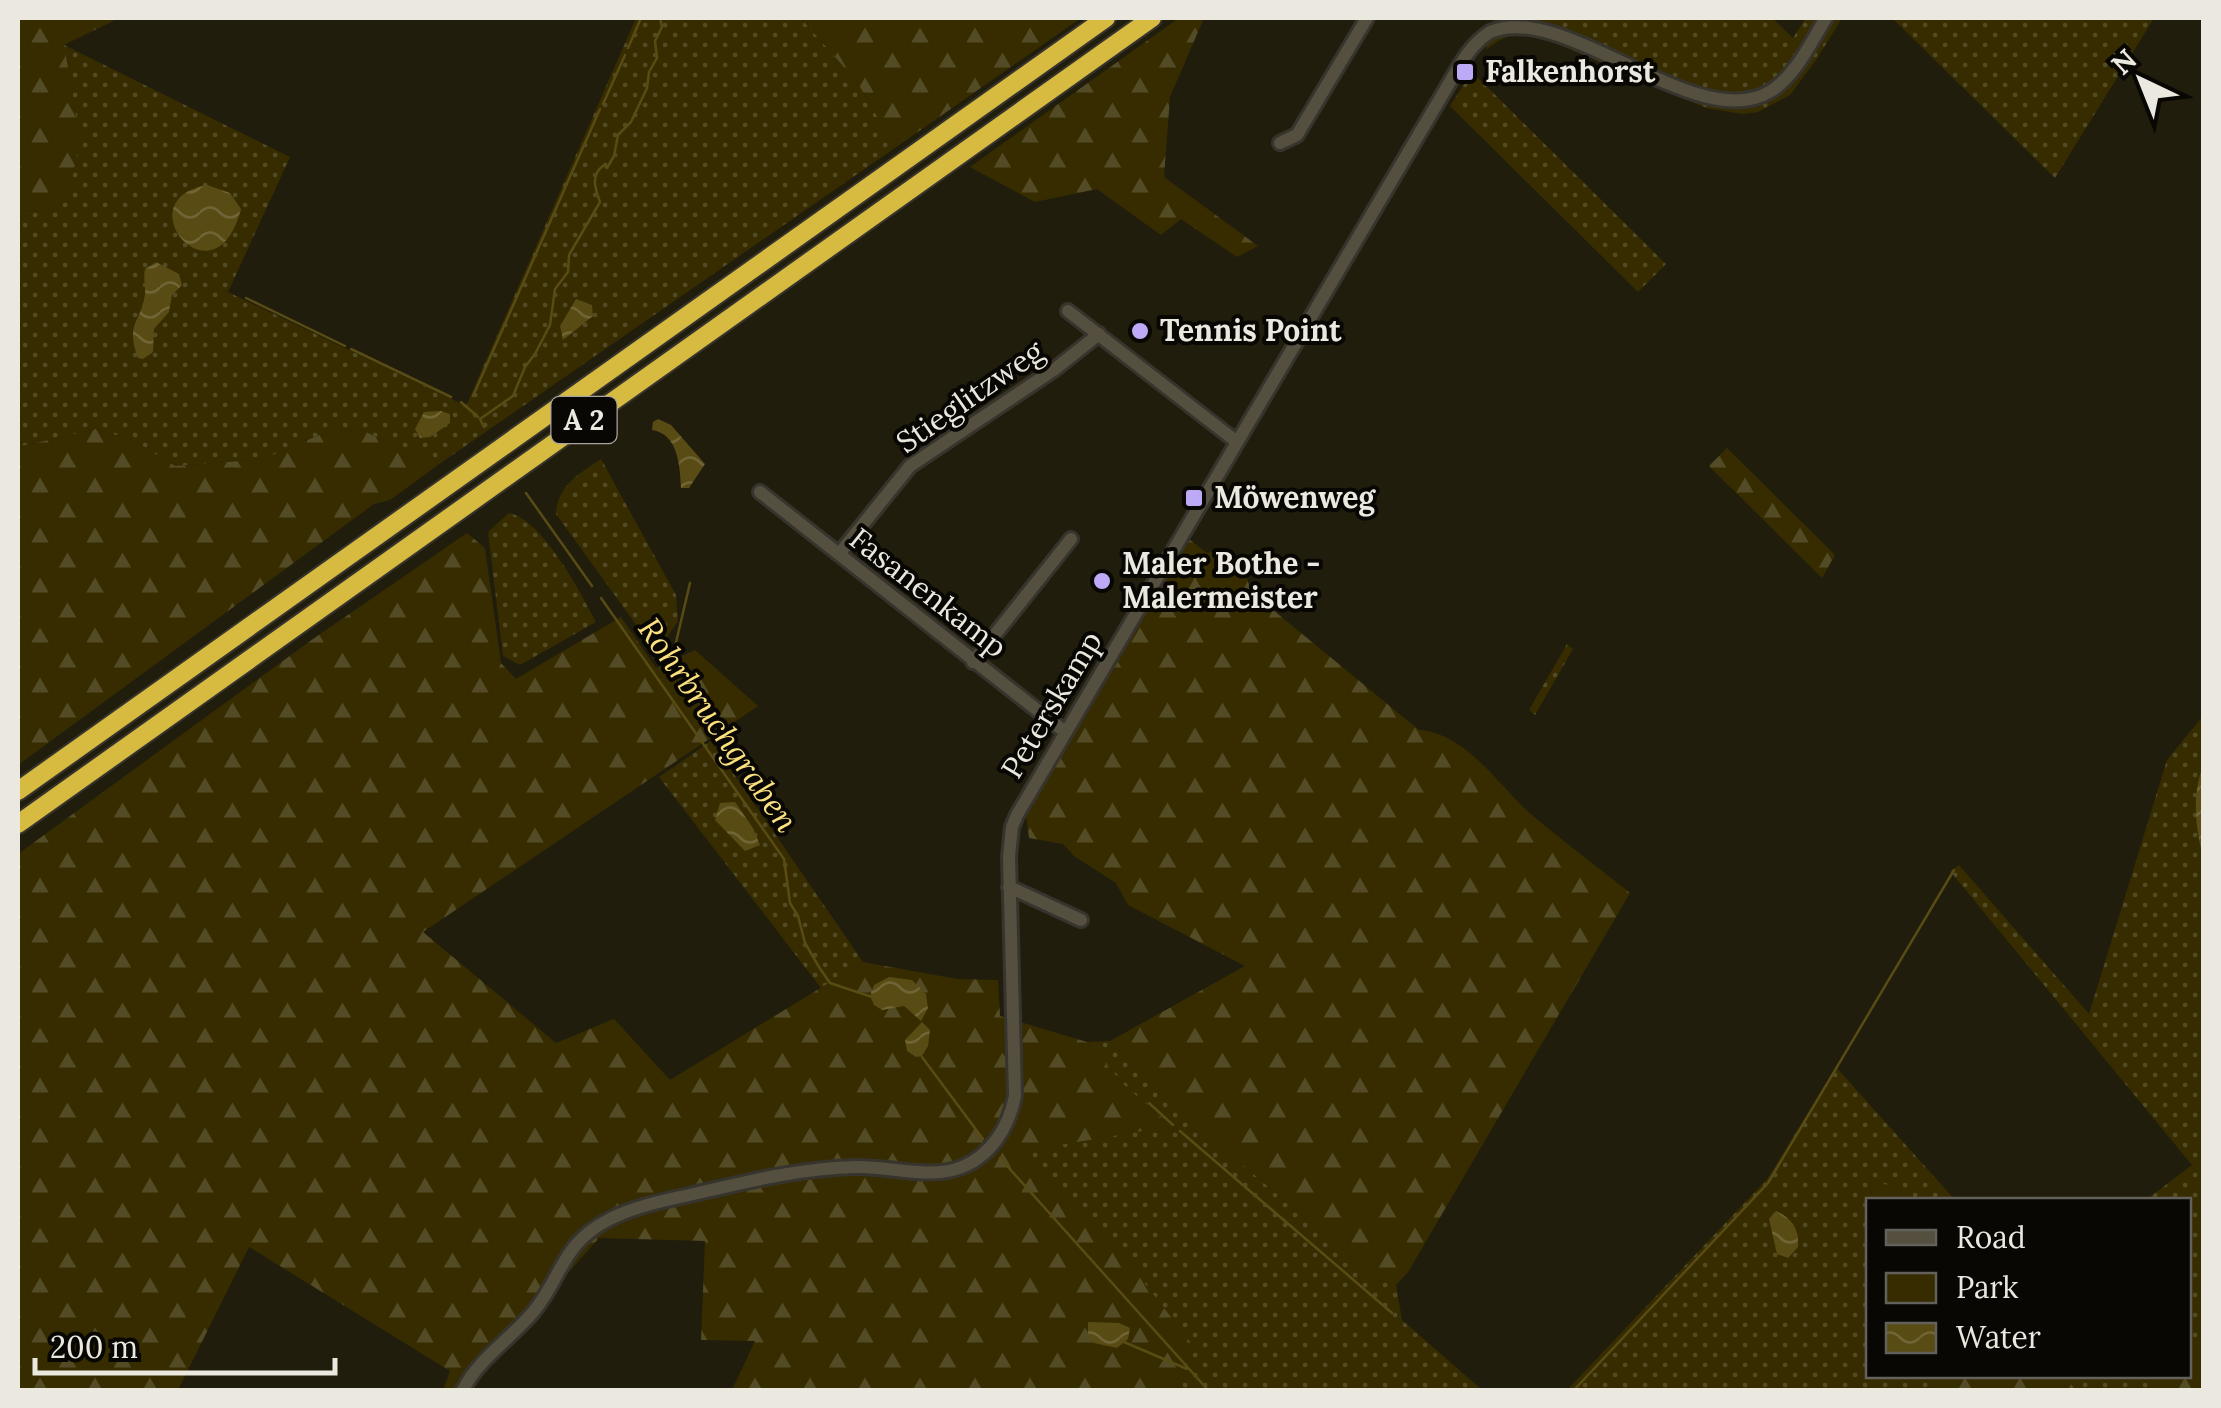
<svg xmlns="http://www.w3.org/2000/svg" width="2221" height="1408" font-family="Lora,serif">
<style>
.green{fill:url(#green-dots)}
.forest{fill:url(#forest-firs)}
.water{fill:url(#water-waves)}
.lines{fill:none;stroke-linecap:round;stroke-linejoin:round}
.stream{stroke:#584b14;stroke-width:2.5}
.minor-casing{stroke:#37342d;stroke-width:18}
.highway-casing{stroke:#37342d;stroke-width:22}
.minor{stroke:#544f3e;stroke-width:12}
.highway{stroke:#d7ba40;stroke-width:18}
.poi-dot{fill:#bda9f5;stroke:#090703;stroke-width:4}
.labels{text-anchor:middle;stroke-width:8;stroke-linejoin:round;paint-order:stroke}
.shield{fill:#090703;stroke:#a7a59d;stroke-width:2.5}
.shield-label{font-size:28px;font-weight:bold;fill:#ebe9df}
.poi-label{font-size:30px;font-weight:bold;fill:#ebe9df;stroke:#090703;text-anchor:start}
.street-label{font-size:30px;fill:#ebe9df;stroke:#090703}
.water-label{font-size:32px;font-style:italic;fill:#fbe17e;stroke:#090703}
</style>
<defs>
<pattern id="green-dots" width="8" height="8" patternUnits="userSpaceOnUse" patternTransform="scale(2.5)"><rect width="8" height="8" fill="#362c00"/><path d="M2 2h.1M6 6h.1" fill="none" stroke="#534b25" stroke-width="1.8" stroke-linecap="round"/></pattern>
<pattern id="forest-firs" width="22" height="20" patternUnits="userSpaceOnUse" patternTransform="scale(2.5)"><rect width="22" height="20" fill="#362c00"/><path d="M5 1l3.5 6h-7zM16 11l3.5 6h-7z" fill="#534b25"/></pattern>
<pattern id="water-waves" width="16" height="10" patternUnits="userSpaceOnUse" patternTransform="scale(2.5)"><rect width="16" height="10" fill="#584b14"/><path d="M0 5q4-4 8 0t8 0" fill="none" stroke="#706536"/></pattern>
</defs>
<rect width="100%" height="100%" fill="#211d0d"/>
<!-- green -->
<path class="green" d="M636,18H801L857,82L886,131L902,143L438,465L433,457L396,448L361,429L319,435L264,459L175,466L132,440L96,429L18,447V211L50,210L64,45L290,157L228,292L466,406Z
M1494,18H1772L1793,38L1806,18H1842L1816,60L1790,95L1758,112L1743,114L1706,108L1537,35C1516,32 1503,36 1486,50Z
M1892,18H2154L2055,178Z
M1472,72L1666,264L1638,292L1450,106Z
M601,459L676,595L678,621L660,648L650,644L556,514C557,486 580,473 601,459Z
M509,513C542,519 581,593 596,622L520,665L503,656L488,532Z
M1567,644L1573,649L1535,715L1529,710Z
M2203,716C2203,731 2206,748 2203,763C2197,804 2193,815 2204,857V1340L2189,1355L2188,1200H2146L2192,1165L1950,871L1959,865L2089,1014L2167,760Z
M711,741L863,962L821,988L659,777Z
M1110,1041L1189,1119L1378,1280L1396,1285L1402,1320L1482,1390H1171L1195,1348L1023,1150L1171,1126L1125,1086L1087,1042Z
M1836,1067L1955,1200H1901L1893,1186L1869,1182L1873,1200H1868V1376H1940L1941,1380L1934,1390H1567L1768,1178Z
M2066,1376H2168L2153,1390H2075Z"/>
<!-- forest -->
<path class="forest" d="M18,18H119L64,45L80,138L69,195L50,210L18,211Z
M801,18H1081L902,143L886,131L857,82Z
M1179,18H1204L1170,97L1164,177L1258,246L1237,257L1181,219L1161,235L1097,189L1035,202L970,167Z
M96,429L132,440L175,466L264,459L319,435L361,429L396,448L433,457L438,465L390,500L374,504L18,765V447Z
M1727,448L1835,555L1822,578L1709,466Z
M467,533L485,548L501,663L516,679L621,617L656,668L695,650L758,706L423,932L556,1043L614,1019L670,1080L863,962L957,979L998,980L1000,1016L1087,1042L1125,1086L1172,1126L1024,1151L1101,1227L1195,1348L1171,1390H732L755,1341L701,1340L705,1241L599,1238L529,1317L511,1325L487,1346L464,1374L456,1390H443L450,1371L249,1247L178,1390H18V854L313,639Z
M1190,540L1207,553L1221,550L1244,568L1251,592L1419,730C1468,734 1498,786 1533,816C1564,842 1598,867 1630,893L1408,1272L1396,1285L1378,1280L1189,1119L1110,1041L1245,966L1128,905L1116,883L1074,856L1063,844L1029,838L1025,809Z
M1869,1181L1893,1186L1901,1200H1873Z
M2203,1340V1390H2153L2168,1376H2188L2189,1355Z
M1940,1376H2066L2075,1390H1934L1941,1380Z"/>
<!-- water -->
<path class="water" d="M207,185L230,193L241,209C215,309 123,200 207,185Z
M156,262L179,274L182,285L172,295L169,312L154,329L153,352L143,359L138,358C125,323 141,323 145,294C146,286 143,278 145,269Z
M576,299L592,305L593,316L563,340L560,326Z
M441,411L450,414V423L430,437L420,438L415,429L424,412Z
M658,419L671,425L705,464L689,488H681C680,465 678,434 652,430L653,422Z
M2203,765V857C2195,825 2192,797 2203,765Z
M735,802L753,828L760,845L745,851L715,820L720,803Z
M889,977L912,980L926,994L928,1008L921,1021L904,1006L882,1010L874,1005L870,996L874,985Z
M922,1022L930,1030L928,1046L922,1056L916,1057L907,1051L905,1040Z
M1776,1211C1793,1219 1799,1229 1798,1247L1788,1258L1777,1254L1769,1219Z
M1088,1322L1119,1323L1130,1328L1128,1339L1117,1348L1094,1343L1088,1335Z"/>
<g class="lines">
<!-- stream -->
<path class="stream" d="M628,48L641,18
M603,104L625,55
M246,298L345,346
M351,349L451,397
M473,396L600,109
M461,402L478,417
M484,427L480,419L513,396L525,367L535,354L550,325L555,289L568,272L569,255L600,202C595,188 590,175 604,165L607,168L614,156L618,135L631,122L647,88L649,72L657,58L655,41L662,27L660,18
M526,493L592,586
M601,598L784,859L790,903L798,916L805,943L819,967L830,983L872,997
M669,672L690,583
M922,1057L983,1139
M1149,1103L1173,1125
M1180,1131L1392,1313
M1000,1158L1208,1390
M1124,1342L1187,1369
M1574,1390L1768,1183L1954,870"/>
<!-- minor casing -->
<g class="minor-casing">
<path id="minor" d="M1280,143L1297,135L1367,18
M1068,311L1237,442
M760,492L1065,732
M839,554L910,466L1055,369L1099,334
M973,662L1071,539
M1009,887L1081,920
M463,1390C479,1358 511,1339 534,1311C563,1275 562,1243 610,1219C637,1205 669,1200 698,1193C749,1181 803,1168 856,1167C890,1166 930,1180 962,1167C992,1155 1009,1126 1015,1096L1009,856L1012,827L1017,815L1444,92C1457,71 1468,46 1490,32C1566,0 1697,137 1771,91C1796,75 1811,42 1826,18"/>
</g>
<!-- highway casing -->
<g class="highway-casing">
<path id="highway" d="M18,791L1106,18
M18,824L1152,18"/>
</g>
<!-- minor -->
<use href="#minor" class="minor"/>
<!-- highway -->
<use href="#highway" class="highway"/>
</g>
<!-- markers -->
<g class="poi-dot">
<rect x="1455" y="62" width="20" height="20" rx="5"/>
<circle cx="1140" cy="331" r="10"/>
<rect x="1184" y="488" width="20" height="20" rx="5"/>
<circle cx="1102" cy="581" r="10"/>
</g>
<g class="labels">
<!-- shield labels -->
<rect class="shield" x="551.5" y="397" width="65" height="46" rx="8"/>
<g class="shield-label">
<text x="584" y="430">A 2</text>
</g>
<!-- poi labels -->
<g class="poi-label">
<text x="1485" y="82">Falkenhorst</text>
<text x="1160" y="341">Tennis Point</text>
<text x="1214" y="508">Möwenweg</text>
<text x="1122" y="574">Maler Bothe -<tspan x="1122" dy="34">Malermeister</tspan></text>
</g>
<!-- street labels -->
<g class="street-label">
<text transform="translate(970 397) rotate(-35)" y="10">Stieglitzweg</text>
<text transform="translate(928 593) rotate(38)" y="10">Fasanenkamp</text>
<text transform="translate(1052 705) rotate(-59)" y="10">Peterskamp</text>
</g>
<!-- water labels -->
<g class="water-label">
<text transform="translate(718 725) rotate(55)" y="11">Rohrbruchgraben</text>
</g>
</g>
<!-- border -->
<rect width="2221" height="1408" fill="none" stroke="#ebe9df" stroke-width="40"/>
<!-- legend -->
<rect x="1866" y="1198" width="325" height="180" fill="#090703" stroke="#63615b" stroke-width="2.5"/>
<rect x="1886" y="1230" width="50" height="15" fill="#544f3e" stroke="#63615b" stroke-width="2.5"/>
<text x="1956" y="1248" font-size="30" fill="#ebe9df">Road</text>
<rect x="1886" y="1273" width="50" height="30" fill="#362c00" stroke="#63615b" stroke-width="2.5"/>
<text x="1956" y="1298" font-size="30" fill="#ebe9df">Park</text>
<rect x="1886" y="1323" width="50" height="30" fill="url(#water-waves)" stroke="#63615b" stroke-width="2.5"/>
<text x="1956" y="1348" font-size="30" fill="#ebe9df">Water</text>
<!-- north arrow -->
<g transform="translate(2141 80) rotate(317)" stroke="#090703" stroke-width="8" paint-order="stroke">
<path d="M0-8L18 38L0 25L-18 38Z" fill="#ebe9df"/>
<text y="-15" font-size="28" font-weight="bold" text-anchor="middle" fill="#ebe9df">N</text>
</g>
<!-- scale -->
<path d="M35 1358v15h300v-15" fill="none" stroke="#ebe9df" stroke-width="5"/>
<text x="50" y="1358" font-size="30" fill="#ebe9df" stroke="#090703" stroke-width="8" paint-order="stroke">200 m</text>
</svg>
